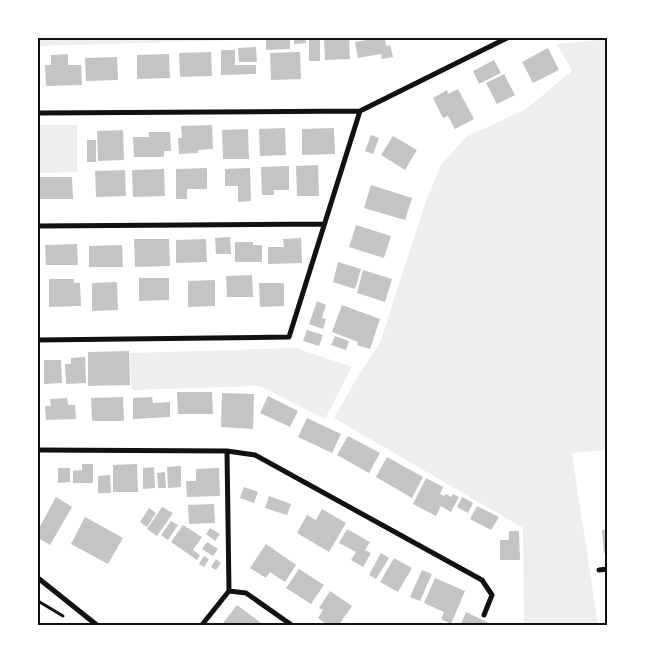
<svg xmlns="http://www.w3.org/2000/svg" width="645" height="663" font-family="'Libre Baskerville',serif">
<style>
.green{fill:#eee}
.building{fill:#c4c4c4}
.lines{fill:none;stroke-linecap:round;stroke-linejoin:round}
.path{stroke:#111;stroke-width:3}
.minor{stroke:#111;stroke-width:5}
.neatline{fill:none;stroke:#111;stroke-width:2}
</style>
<rect width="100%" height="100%" fill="#fff"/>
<!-- green -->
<path class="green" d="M38,38H240L237,40L38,46Z
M607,39V450L572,453L598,625H524L523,528L334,418L358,376L380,343L426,201L441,165L466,137L526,109L572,71L557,44Z
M38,125H77V172L38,173Z
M296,348L352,367L325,419L260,386L131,390L130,353Z"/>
<!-- building -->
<path class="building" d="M266,38H290V49L266,50Z
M294,38H305L306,43L294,44Z
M334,38H349L350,59L325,60L324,39Z
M379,38H385L386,46L390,45L393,57L382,59L381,54L358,58L355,42Z
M309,39H320V61H309Z
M256,47L257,62H239L238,48Z
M548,48L559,70L533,83L522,62Z
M221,50H235V65H256V74L221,75Z
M211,52L212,76L180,77L179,53Z
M300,52L301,79L271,80L270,53Z
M68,54V65H81L82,85L46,86L45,65H51V55Z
M169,54L170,78L137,79V55Z
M117,57L118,80L86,81L85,58Z
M494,60L501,73L479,84L473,71Z
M504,74L515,95L497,104L486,83Z
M458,89L474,119L455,129L448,116L443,118L433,98L447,90L448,94Z
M212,125L213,149L198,150V153L179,154L178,138H182L181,126Z
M285,128L286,155L260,156L259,129Z
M334,128L335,154L302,155V129Z
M248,129L249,159H223L222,130Z
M123,130L124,160L98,161L97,131Z
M149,132H170L171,151H164V157H134L133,137H149Z
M371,135L379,138L373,154L365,151Z
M393,136L417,150L405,170L381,155Z
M87,140H96V162H87Z
M318,165L319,196H297L296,166Z
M289,166V190H274V195H262L261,167Z
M207,168V189H187V199H176V169Z
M250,168L251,201L238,202V186H225V169Z
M164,169L165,196L133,197L132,170Z
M125,170L126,196L96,197L95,171Z
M40,177H72L73,199H40Z
M371,185L412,198L405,220L364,208Z
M356,225L391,236L384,258L349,247Z
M230,237L231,254H216L215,238Z
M301,238L302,263L268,264V247H284L283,239Z
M134,239H169L170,266L135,267Z
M206,239L207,262L176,263V240Z
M235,242H253V245H262V262H235Z
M77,244L78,265H46L45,245Z
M122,245L123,267H89V246Z
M338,262L361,269L355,289L333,282Z
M363,270L392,279L385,302L357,293Z
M252,275L253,297H227L226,276Z
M139,278H169V300L139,301Z
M49,279H74V283H80L81,306L49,307Z
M215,280V306L188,307V281Z
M117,282L118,310L92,311V283Z
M259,283H284V306L260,307Z
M317,301L326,305L322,318L326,319L323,329L309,324Z
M342,305L380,319L370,349L357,345L358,342L332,332Z
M307,330L323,335L319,346L303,341Z
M335,336L349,341L346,350L331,345Z
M129,351L130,385L88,386V352Z
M85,357L86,383L66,384L65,364H71V358Z
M44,360H61L62,383L44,384Z
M177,392H212L213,414H178Z
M222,393L254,394L253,429L221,427Z
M268,396L298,411L290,427L260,413Z
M123,397L124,421H92L91,398Z
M152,397L153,403L170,402V417L133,419V398Z
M67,398L68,405H75L76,419L46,420L45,406H51L50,399Z
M307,418L341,434L332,453L298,437Z
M348,436L380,453L369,473L337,455Z
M387,457L423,477L412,498L376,477Z
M82,464H93V483H73V471L82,470Z
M137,464L138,492H113V465Z
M181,466V487L168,488L167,467Z
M154,467L155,488L143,489V468Z
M58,468H70V482L58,483Z
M219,468L220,496L187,497L186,481H196V469Z
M165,472L166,488H158L157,473Z
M110,475L111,493H98V476Z
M426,478L443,487L440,494L444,496L446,494L451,497L453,494L459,497L451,512L441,506L436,516L413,504Z
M244,487L258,492L254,503L240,498Z
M269,496L291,504L287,515L265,508Z
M56,497L72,507L50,545L38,538V530Z
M462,497L473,503L468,513L457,507Z
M214,504L215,523L189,524L188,505Z
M477,506L499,517L491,530L470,519Z
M162,507L173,513L157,536L147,529Z
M149,508L156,513L147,527L140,522Z
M322,509L346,523L329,552L297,533L307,515L316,520Z
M85,517L123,538L108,564L71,544Z
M171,521L178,525L168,540L161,535Z
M183,525L202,537L193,550L200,555L197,560L171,542Z
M210,528L220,534L215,541L206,534Z
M347,529L370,542L365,550L371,553L363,567L351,560L356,552L339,543Z
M602,530H608V552L604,553Z
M509,531H519L520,560H500V540H509Z
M207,542L218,549L213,556L202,549Z
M266,544L296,565L285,582L270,572L266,578L250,568Z
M381,553L389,558L376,579L369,575Z
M204,556L209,559L204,567L199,564Z
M394,558L412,568L398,592L380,582Z
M216,559L221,563L216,570L211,567Z
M299,569L324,585L311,604L286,588Z
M422,570L432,574L420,601L410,597Z
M435,578L465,591L451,624L441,619L444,612L424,603Z
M330,591L352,606L338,626H329L318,618L323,610L319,608Z
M237,605L261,623L259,626H221Z
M466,612L495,626H460Z"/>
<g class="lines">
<!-- path -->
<path class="path" d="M38,601L63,616"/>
<!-- minor -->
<path class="minor" d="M38,113L360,111L507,38
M38,226L324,224
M38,340L289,337L360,111
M38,450L227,451L255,455L482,580L492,595L484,615
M599,570L608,569
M38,578L98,626
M229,591L246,593L293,626
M201,626L229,591L227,451"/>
</g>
<!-- border -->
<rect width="645" height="663" fill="none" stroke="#ffffff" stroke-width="78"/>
<rect x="39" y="39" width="567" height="585" class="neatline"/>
</svg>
